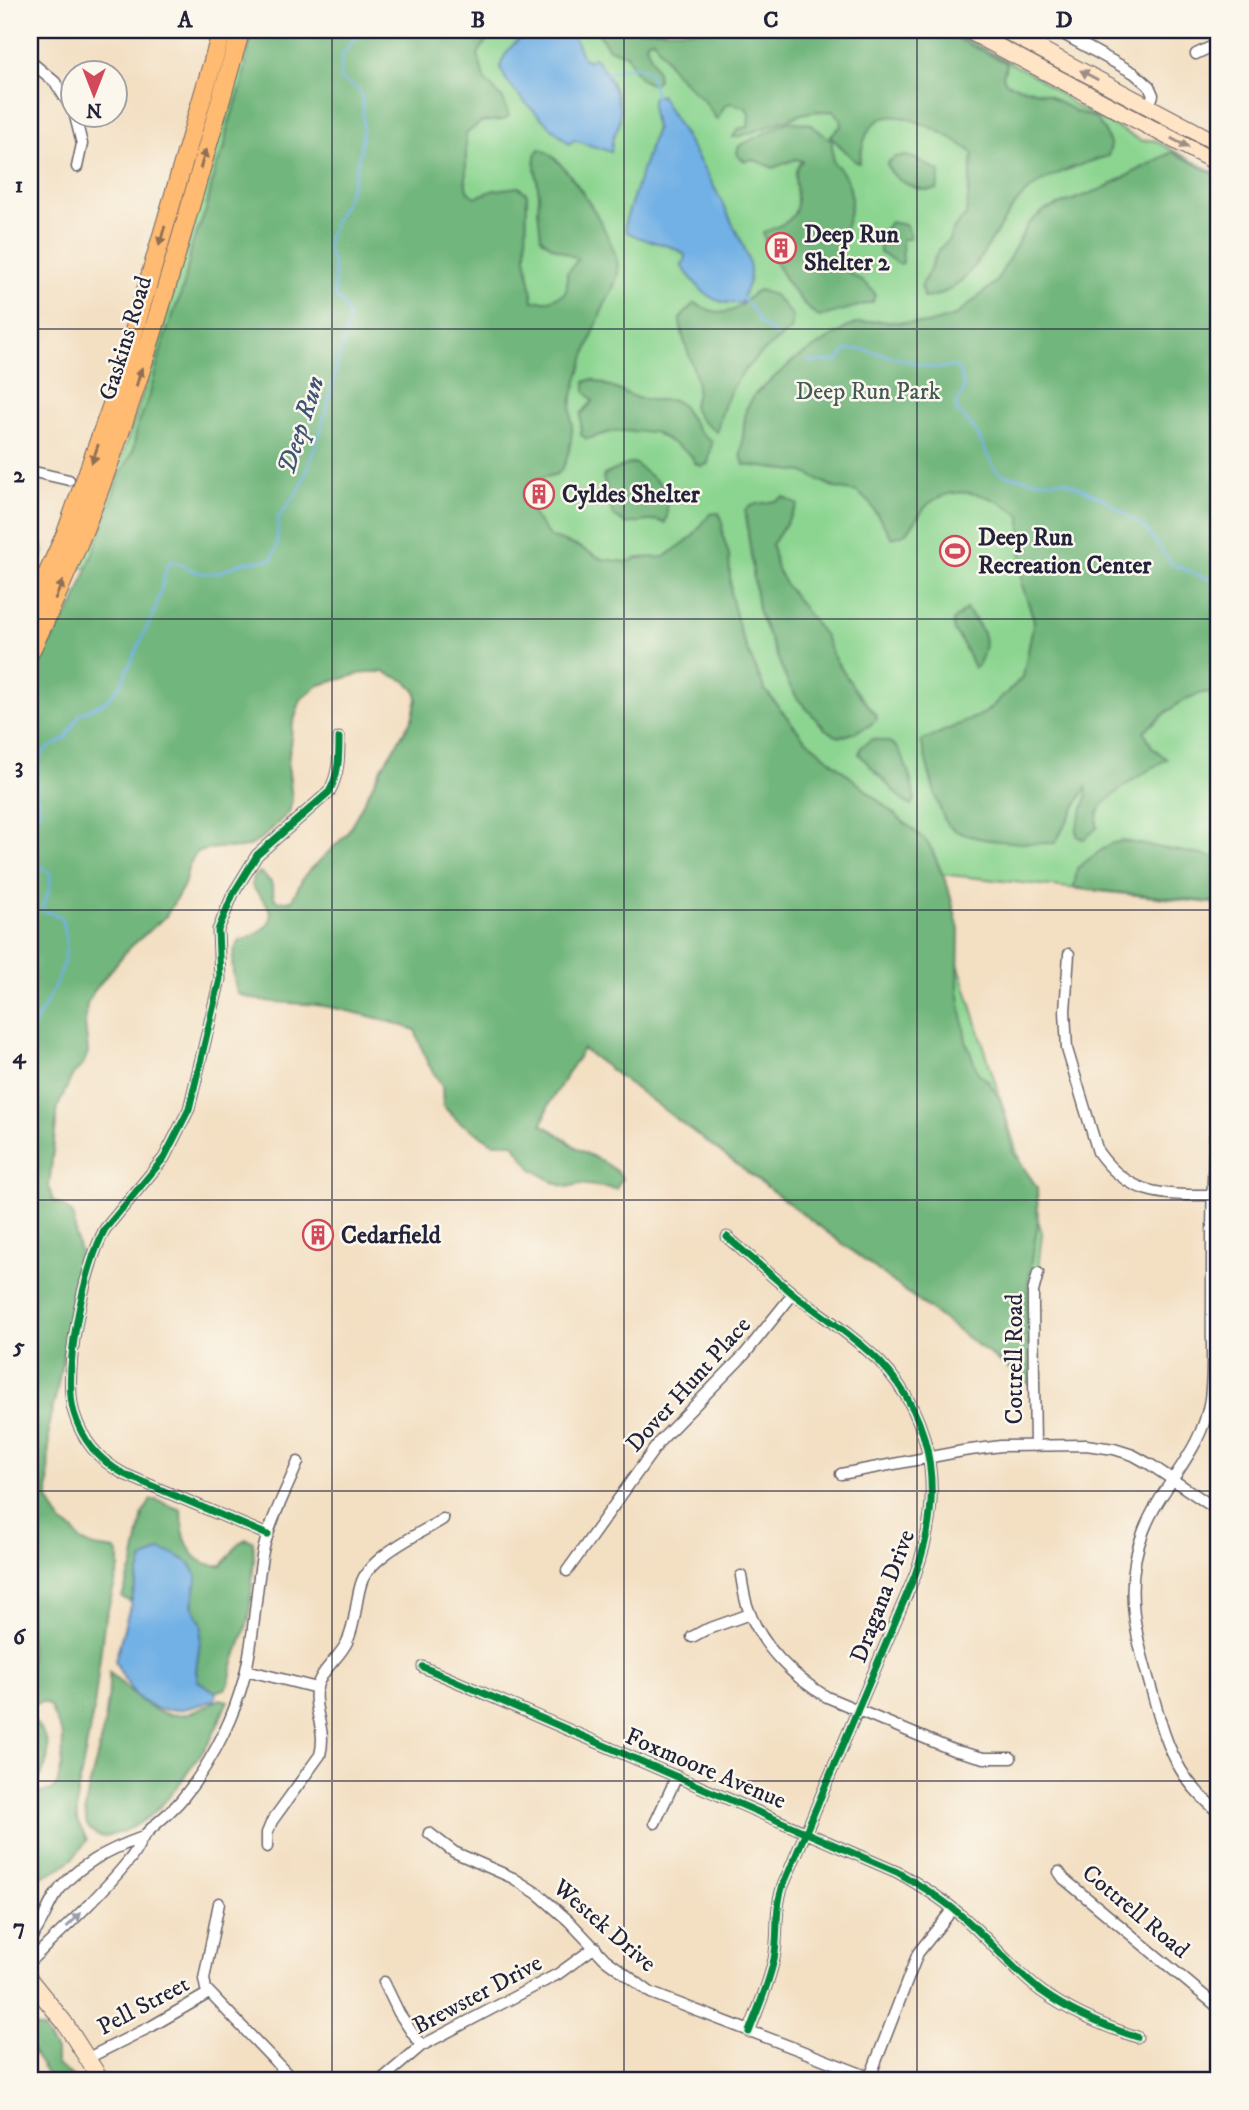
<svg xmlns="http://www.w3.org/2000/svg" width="1249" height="2110" font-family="'IM FELL DW Pica',serif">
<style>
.green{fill:#8cd591;stroke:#577c66;stroke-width:2}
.forest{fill:#71b67b;stroke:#4a6c5b;stroke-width:2}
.water{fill:#72b1e5;stroke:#4a6a90;stroke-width:2}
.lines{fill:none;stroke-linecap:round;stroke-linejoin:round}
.stream{stroke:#72b1e5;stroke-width:2.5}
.street-casing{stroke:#6b646a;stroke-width:13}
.secondary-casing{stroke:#6b646a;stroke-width:18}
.primary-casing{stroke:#6b646a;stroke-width:20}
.street{stroke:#fff;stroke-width:10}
.secondary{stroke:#ffe4c6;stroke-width:16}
.primary{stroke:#febb71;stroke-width:18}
.cycleway-casing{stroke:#fbf7ec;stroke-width:11}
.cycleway{stroke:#00873e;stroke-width:7}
.oneway{fill:#9c8d87}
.oneway2{fill:#906e56}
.oneway3{fill:#9c9ca7}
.grid{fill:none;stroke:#22223b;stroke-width:2;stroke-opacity:0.55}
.labels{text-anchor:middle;stroke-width:5;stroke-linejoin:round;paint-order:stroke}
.poi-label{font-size:24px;font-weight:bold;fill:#22223b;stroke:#fbf7ec;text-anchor:start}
.street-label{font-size:24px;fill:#22223b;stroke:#fbf7ec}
.park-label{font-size:24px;fill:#425855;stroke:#fbf7ec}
.water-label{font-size:26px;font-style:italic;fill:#3e5476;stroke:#fbf7ec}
.neatline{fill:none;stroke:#22223b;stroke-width:2.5}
.grid-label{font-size:23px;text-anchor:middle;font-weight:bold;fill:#22223b}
</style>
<rect width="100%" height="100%" fill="#fbf7ec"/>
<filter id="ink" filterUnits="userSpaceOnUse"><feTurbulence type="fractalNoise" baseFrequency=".0143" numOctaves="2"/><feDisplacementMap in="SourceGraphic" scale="14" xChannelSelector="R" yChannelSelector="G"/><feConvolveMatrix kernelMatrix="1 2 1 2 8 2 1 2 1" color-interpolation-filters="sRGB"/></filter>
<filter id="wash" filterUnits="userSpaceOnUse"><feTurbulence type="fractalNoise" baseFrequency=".00686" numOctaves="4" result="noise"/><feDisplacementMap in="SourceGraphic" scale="28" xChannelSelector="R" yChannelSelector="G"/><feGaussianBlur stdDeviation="1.57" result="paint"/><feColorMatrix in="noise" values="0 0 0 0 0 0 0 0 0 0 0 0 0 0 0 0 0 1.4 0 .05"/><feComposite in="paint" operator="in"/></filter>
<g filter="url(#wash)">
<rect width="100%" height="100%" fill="#f3dfc2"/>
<!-- green -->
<path class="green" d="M249,30H949L1037,77L1076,106L1142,141L1154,140L1219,175V904L930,873L1042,1233L1029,1348L1032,1386L554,590L159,569L79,568L113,483L147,382Z"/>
<!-- forest -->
<path class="forest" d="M255,30H493L478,54L484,79L503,99L509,116L503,120L481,122L466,134V186L468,192L476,197L494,190L519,187L527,194L526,257L533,301H547L564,294L567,287V273L578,259L551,246L541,238L538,209L539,195L535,166V155L539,149C563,152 619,244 618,269C618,284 606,300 601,313C590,341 579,371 572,399C570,409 572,421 572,431C571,441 568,458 563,467C555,485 527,466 522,500L550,537L579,547L602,559L627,562L638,558L664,557L692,537L710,514L719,513L722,519L723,536L729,555L731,596L741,635L765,690L803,737L925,840L931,848L948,887L959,929L958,989L966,1041L978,1073L989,1082L1001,1101L1013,1152L1037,1187L1038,1222L1028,1286L1026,1334V1341L1029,1348L1032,1386L583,1049L549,1104L542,1125C557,1131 566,1141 580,1150C596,1159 611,1163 622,1178L616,1189L580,1184L567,1187L555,1183L531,1168L513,1143H493L458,1121L443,1106L442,1086L427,1062L415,1030C386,1019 354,1012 324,1006C296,1001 264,1006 237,993C233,973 228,960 239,941C252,937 278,926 269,908C265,901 257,893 252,886V879L260,872L271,882L274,897L278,902L292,900L304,876L347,834L381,769L412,719L417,699L416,692L406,681L384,672H367L319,685L301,699L292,727L288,764L292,800L289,813C275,823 267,838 251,845C239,851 231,847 219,848C211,848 204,851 197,852L189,865L184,885L166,916L128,949L94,991L87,1004L85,1024L88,1052L83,1065L73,1074L58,1106L49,1187L53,1201L64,1206L74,1216L76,1238L84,1266L75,1292L56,1395L49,1422L48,1499L61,1522L73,1530L81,1541L94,1547L115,1550L119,1555V1568L104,1624L94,1707L77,1795V1821L87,1840C71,1866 57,1870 30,1882V1796L52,1790L57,1785L62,1764L63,1736L49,1705L43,1702L36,1704L30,1700V687L48,646L74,604L102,529L119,477L133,451L137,427L149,397L164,339L184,285L192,245L206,210L215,170L225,147L227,129L242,85L250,43Z
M596,30H940L1007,63L1003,76L1006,83L1046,94L1075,111L1095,118L1104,130L1111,146L1108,156C1081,164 1040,177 1021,198C989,231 977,292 924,298L921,287L939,249L948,241L954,228L966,215L973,153C955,139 896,102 875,123C864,133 862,149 859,163L856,162L830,136L841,126L840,119L833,111C824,111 814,111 806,113C789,117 744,138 733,137L738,129L748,127L749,113L745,107L731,103L725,105L717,120L705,102L675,73L653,39L648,40L646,45L657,72L658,80L652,84C637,81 633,67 627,54L609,49Z
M789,121L810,124L832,141L833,162C865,190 847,221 836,255C842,276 865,277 875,294L873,302L819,317C798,303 769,258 763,233C771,229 783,225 789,220C808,203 785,177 802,161L796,159L773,168L752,159L746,161L739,158L737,152L739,146Z
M1172,152L1219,176V712L1209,692C1183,695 1164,715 1144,731L1152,747L1167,759C1150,769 1108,794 1099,811C1096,817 1097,822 1097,828L1084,839L1078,837C1072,820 1091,804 1086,787L1055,843C1033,844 964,843 948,825C937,811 927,761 921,741L985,713L1023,677L1034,620L1022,585L1021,516C997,497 960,482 931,502C919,511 916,523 907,532C904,535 897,536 892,538L869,502L857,492L835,488L804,472L744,465L741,455L746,409L755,394L794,360L848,327L858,323L880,321L927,324L955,316L996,282L1028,224L1045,210L1102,189Z
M906,156L916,159L940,172L937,189C920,193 891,181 887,163L895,157Z
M890,222L905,225L910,233L909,239H902L903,263L900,264L880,253V236Z
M759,290L774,295L793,316L791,330C752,358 726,382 717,432C706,425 695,418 693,404C707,382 680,345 680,319L694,303C707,310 723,317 737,308C746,303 749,294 759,290Z
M592,379L637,398L649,400H674L682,406L699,431L712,442L708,464L701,466L695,463L692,457L687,452L654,432L614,431L587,439L581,435V414L593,401L585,391V382Z
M634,463L667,489V516L665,523L656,520L625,524L613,515L603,478L604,475L628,464Z
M784,497L798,505L772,545L777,569L785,584L825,636L833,656L856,691L876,715L877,719L869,726L848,735L838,737L825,729L797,698L787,681L758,610L745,510C760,498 768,507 784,497Z
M30,536L39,540L44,552L30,586Z
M966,609C984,630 992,641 977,667L974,668L962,642L954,631L953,621Z
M872,739C880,740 888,740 894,745C905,755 913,786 915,800L911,805L904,802L859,754L861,747Z
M1123,841L1219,858V903L1074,888L1077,868L1110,844Z
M151,1500H156L181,1510C182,1536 189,1568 222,1565L239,1543L246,1539L253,1541L254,1559L249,1619L232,1668L229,1684L225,1689L216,1692L198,1681L196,1671L202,1625L192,1605L197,1577L143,1559L131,1602L122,1597L133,1565L143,1513Z
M109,1672C151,1709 164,1732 220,1699L228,1701C222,1712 219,1724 213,1735C209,1745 201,1753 195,1762C170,1797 148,1830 101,1837C95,1833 88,1830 86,1822C83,1805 90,1785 94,1769C102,1736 110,1705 109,1672Z
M30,1717C53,1739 53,1759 36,1784L30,1783Z
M30,2026L43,2029L56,2051V2064L71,2075L75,2080H51L30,2048Z"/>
<!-- water -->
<path class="water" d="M528,30H571L583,58L589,61L594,57C608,74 621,96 620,119C620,126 617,129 614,135C612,140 612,146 611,152L574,140L569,144C554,129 499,84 501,65C503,52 520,39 528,30Z
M660,95C686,138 713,181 734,227C741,240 750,257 750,273C751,285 743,289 742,303C710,306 699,289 681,265L685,261V255C669,241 644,244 626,231L625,222L656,128L652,112V98Z
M161,1550L174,1554L190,1563L197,1577L192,1605L202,1625L196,1671L198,1681L216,1692L215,1700C161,1718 141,1716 115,1661L143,1559Z"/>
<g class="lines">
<!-- stream -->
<path class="stream" d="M603,75C615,70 641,60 650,75C653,80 653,90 656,97
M742,298L752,309L760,323L776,335
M808,362L838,361L846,350L862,349L934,368L957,367L963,381V394L957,401L956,410L974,428L994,468L1004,475L1039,481H1065L1104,499L1143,526L1172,564L1197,575L1213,580L1219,579
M30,825L40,810L36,795L38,761L45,750L65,739L80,714L107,701L121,684L156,608L168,563L175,562L199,573H217L241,563L272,559L277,546L278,518L301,487L321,430L349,320L345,307L335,296C334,287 335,277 334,268C332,259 326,251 328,242C331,225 340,213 347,197C359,168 368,122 360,90L340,79L342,55L361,30
M30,863L41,866L50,873V888L42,907L44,911L61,917C64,928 68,939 66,951C62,979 42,1008 30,1034"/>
</g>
</g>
<g filter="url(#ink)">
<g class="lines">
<!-- street casing -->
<g class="street-casing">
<path id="street" d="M1056,30L1134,73L1149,86L1153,95L1149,106
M1196,54L1219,43
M30,61L55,82L74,112
M75,116L82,144L77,167
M30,316H31
M30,471L69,480
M1069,954L1065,1011L1067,1049L1098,1152C1131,1198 1165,1195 1216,1195
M1219,1091C1211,1163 1212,1236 1212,1308C1211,1338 1214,1369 1210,1399C1202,1453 1163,1482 1144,1530C1121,1587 1137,1640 1153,1695C1160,1721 1167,1747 1181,1770C1191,1787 1205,1800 1219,1813
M727,1237C750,1257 773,1277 796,1296C824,1317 855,1337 880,1362C937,1422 943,1500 915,1575L782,1888C774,1912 779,1935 774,1959C769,1984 758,2008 749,2032
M1035,1446L1033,1308V1292L1038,1273
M841,1474L963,1451L1001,1446L1086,1445L1114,1449L1133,1455L1151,1465L1219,1511
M268,1535L124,1474C100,1461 82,1440 74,1413C62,1372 84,1267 105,1229L164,1158L189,1109L220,979L218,930L233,894L257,855L329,792C339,774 339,757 339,738
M567,1571L660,1441L745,1354L793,1294
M741,1576C743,1586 744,1598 748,1608C761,1646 793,1677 827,1697L953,1750L984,1758H1011
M692,1637L705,1630L750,1614
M423,1667L897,1872C920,1885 943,1899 963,1917C990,1940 1012,1969 1041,1991C1070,2012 1103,2026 1137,2037
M246,1670L317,1688
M655,1823L677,1776
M429,1833L454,1852L513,1878L538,1894L569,1921L605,1959L651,1993L877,2080
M267,1847V1833L272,1821L320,1755C327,1729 313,1713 316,1691C319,1671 339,1659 347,1642C356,1624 355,1603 361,1584C369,1556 420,1534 443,1519
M1059,1872L1064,1879L1219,2008
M219,1903L204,1979L206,1989L293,2080
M30,1939C41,1927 46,1910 54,1897C74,1866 110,1849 143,1837
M30,1961C65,1928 100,1896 130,1859C136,1852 139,1843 144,1836C155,1823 171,1813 182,1799C207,1769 228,1730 240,1692C255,1646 254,1598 263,1551C270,1521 286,1491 298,1462
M384,1982L399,2013L421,2046
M88,2058L152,2026L209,1993
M870,2077L918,1953L953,1909
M381,2080L421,2046L558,1974L595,1947"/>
</g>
<!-- secondary casing -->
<g class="secondary-casing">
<path id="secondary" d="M967,30L1219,164
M1004,30L1219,144
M30,1980L64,2022L101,2080
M1216,2080L1219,2076"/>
</g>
<!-- primary casing -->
<g class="primary-casing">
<path id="primary" d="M30,612L66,533L115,396L222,30
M30,652C127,455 179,240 241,30"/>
</g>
<!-- street -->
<use href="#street" class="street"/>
<!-- secondary -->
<use href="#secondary" class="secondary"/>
<!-- primary -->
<use href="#primary" class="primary"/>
<!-- cycleway casing -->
<g class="cycleway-casing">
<path id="cycleway" d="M727,1237C750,1257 773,1277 796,1296C824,1317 855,1337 880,1362C937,1422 943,1500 915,1575L782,1888C774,1912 779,1935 774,1959C769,1984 758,2008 749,2032
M268,1535L124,1474C100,1461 82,1440 74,1413C62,1372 84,1267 105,1229L164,1158L189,1109L220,979L218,930L233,894L257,855L329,792C339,774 339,757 339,738
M423,1667L897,1872C920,1885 943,1899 963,1917C990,1940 1012,1969 1041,1991C1070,2012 1103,2026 1137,2037"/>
</g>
<!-- cycleway -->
<use href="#cycleway" class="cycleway"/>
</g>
<!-- one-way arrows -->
<defs><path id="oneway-solid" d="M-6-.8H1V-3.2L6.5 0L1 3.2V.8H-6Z" transform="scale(1.75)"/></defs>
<g class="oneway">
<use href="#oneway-solid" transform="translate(1089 75) rotate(-152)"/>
<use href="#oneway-solid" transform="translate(1180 143) rotate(28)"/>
</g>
<g class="oneway2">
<use href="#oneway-solid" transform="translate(203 159) rotate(-74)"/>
<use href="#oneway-solid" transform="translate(162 236) rotate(106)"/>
<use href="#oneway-solid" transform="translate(139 377) rotate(-73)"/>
<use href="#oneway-solid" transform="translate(95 454) rotate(109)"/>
<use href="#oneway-solid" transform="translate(59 590) rotate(-66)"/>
</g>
<use class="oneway3" href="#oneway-solid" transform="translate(74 1920) rotate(-44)"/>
</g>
<!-- grid -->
<path class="grid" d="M332,30V2080M624,30V2080M917,30V2080M30,329H1219M30,619H1219M30,910H1219M30,1200H1219M30,1491H1219M30,1781H1219"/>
<!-- icons -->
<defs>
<g id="building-ring" transform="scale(1.575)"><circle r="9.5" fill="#fbf7ec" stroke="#d1495b" stroke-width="1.5"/><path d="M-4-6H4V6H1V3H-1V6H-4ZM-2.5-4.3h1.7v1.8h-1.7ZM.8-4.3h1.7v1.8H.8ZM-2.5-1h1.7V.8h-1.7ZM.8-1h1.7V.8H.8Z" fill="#d1495b"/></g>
<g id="stadium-ring" transform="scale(1.575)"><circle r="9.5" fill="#fbf7ec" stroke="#d1495b" stroke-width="1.5"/><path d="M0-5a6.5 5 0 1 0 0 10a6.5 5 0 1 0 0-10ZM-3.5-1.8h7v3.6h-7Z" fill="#d1495b"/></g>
</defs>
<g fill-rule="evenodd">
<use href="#building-ring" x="781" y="248"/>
<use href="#building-ring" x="539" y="494"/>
<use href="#stadium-ring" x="955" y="551"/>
<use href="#building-ring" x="318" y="1235"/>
</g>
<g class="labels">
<!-- poi labels -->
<g class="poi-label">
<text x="804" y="242">Deep Run<tspan x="804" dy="28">Shelter 2</tspan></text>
<text x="562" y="502">Cyldes Shelter</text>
<text x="978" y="545">Deep Run<tspan x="978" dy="28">Recreation Center</tspan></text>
<text x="341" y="1243">Cedarfield</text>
</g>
<!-- street labels -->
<g class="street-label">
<text transform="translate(125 338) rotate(-73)" y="8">Gaskins Road</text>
<text transform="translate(1014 1359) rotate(-90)" y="8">Cottrell Road</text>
<text transform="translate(688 1384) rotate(-48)" y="8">Dover Hunt Place</text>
<text transform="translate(882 1596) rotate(-69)" y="8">Dragana Drive</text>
<text transform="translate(706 1768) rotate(23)" y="8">Foxmoore Avenue</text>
<text transform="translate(1136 1911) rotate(40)" y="8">Cottrell Road</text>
<text transform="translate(605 1925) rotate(41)" y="8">Westek Drive</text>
<text transform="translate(477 1994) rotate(-28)" y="8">Brewster Drive</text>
<text transform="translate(143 2005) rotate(-28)" y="8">Pell Street</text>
</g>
<!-- park labels -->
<g class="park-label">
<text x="868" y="399">Deep Run Park</text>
</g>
<!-- water labels -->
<g class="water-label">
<text transform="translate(300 425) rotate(-72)" y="9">Deep Run</text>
</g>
</g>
<!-- margin -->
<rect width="1249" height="2110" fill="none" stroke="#fbf7ec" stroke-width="77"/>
<!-- north arrow -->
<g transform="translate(94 94) rotate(180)"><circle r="33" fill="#fbf7ec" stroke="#a4a2a5" stroke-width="2"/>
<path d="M0-5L12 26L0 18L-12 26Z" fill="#d1495b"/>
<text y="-10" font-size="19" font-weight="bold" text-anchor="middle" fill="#22223b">N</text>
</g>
<rect x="38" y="38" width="1172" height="2034" class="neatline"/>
<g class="grid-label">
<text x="185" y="27">A</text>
<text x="478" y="27">B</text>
<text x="771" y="27">C</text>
<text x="1064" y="27">D</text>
<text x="19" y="192">1</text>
<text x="19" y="482">2</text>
<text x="19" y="773">3</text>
<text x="19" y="1063">4</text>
<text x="19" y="1353">5</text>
<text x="19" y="1644">6</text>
<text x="19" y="1934">7</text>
</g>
</svg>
